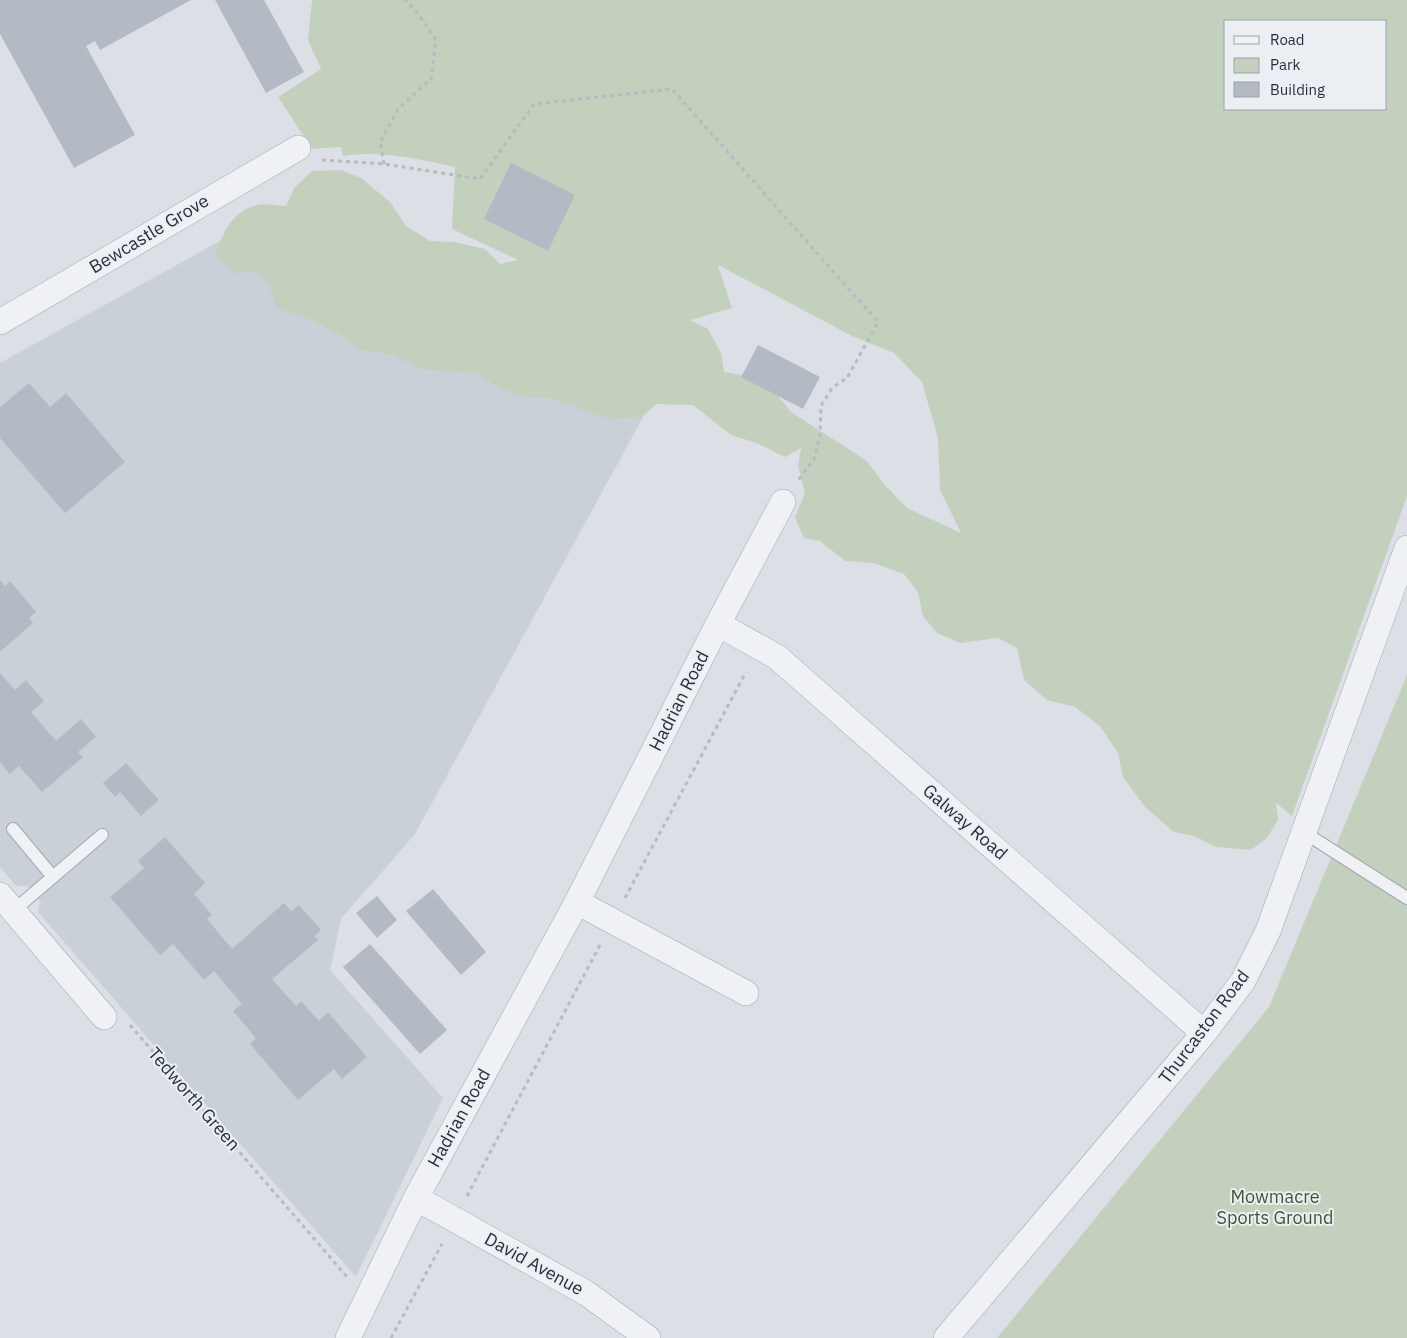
<svg xmlns="http://www.w3.org/2000/svg" width="1407" height="1338" font-family="'IBM Plex Sans',sans-serif">
<style>
.built{fill:#cad0d8}
.green{fill:#c3d0be;fill-rule:evenodd}
.building{fill:#b4bac3}
.lines{fill:none;stroke-linecap:round;stroke-linejoin:round}
.lane-casing{stroke:#a2a7b0;stroke-width:14}
.street-casing{stroke:#a2a7b0;stroke-width:26}
.path{stroke:#b7bbc1;stroke-width:3;stroke-dasharray:4 4;stroke-linecap:butt}
.lane{stroke:#eff1f5;stroke-width:12}
.street{stroke:#eff1f5;stroke-width:25}
.labels{text-anchor:middle;stroke-width:4;stroke-linejoin:round;paint-order:stroke}
.street-label{font-size:18px;fill:#262f3c;stroke:#ebeff4}
.park-label{font-size:18px;fill:#3c5734;stroke:#ebeff4}
</style>
<rect width="100%" height="100%" fill="#dce0e6"/>
<!-- built -->
<path class="built" d="M220,241L653,399L415,834L341,919L330,970L443,1098L356,1277L38,912L40,901L27,886H16L0,867V363Z"/>
<!-- green -->
<path class="green" d="M312,0H1407V496L1292,816L1276,803L1278,820L1267,838L1251,850L1216,847L1194,836L1174,832L1145,807L1123,777L1118,753L1100,726L1075,707L1047,700L1024,680L1017,648L998,638L960,643L937,633L923,616L918,592L904,574L873,563L845,561L820,541L804,538L795,517L805,493L798,466L801,448L785,457L759,444L731,435L693,405L656,404L642,417L610,419L547,397L526,398L500,388L476,373L421,369L392,355L361,350L336,332L308,319L277,308C267,279 267,269 232,273L215,254C223,233 232,211 257,205C266,203 277,206 286,206L294,188L312,171L341,170L361,178L390,202L406,226L430,241L455,242L485,249L500,264L518,260L452,229L455,167C417,159 382,150 343,156L341,147L312,149L278,97L321,69L308,40ZM1226,21H1386V109H1226ZM718,265L852,336L894,353L922,382L938,438L940,490L961,533L907,508L883,483L867,461L791,412L774,391L747,376L724,372L721,353L708,329L690,320L732,308Z
M1407,675V1338H997L1269,1007Z"/>
<!-- building -->
<path class="building" d="M0,0H191L100,50L95,41L86,46L135,135L74,168L0,34Z
M215,0H264L304,72L266,93Z
M511,163L575,195L548,251L484,219Z
M758,345L820,377L803,409L741,377Z
M29,383L50,407L66,393L125,462L65,513L0,438V407Z
M0,580L5,586L10,581L36,612L29,618L33,623L0,652Z
M0,673L15,690L26,680L44,701L31,712L56,741L81,719L96,737L78,752L83,757L42,792L19,766L10,774L0,762Z
M126,763L159,800L141,816L120,792L115,797L103,783Z
M165,837L205,883L194,894L212,915L207,919L232,949L284,903L291,911L299,905L321,930L314,936L318,940L272,979L296,1006L301,1001L319,1021L328,1012L367,1057L342,1079L334,1069L298,1100L250,1044L256,1038L233,1011L242,1004L214,971L204,980L173,944L160,955L110,897L144,868L138,861Z
M433,889L486,952L461,975L406,911Z
M377,896L397,920L377,938L356,913Z
M370,944L447,1030L420,1054L343,967Z"/>
<g class="lines">
<!-- lane casing -->
<g class="lane-casing">
<path id="lane" d="M13,829L53,877
M1305,833L1407,898
M13,911L102,835"/>
</g>
<!-- street casing -->
<g class="street-casing">
<path id="street" d="M0,322L298,148
M718,624L777,657L1204,1033
M0,895L104,1017
M577,902L746,993
M416,1198L586,1293L648,1338
M348,1338L416,1198L577,902L718,624L783,502
M946,1338L1204,1033L1243,981L1268,931L1407,548"/>
</g>
<!-- path -->
<path class="path" d="M322,160L384,164L480,179L534,104L672,89L878,322L847,378L832,388L821,406L820,436L814,459L798,481
M384,164L380,142L398,109L431,79L436,40L416,11L405,0
M625,898L746,672
M130,1025L348,1278
M467,1196L600,945
M391,1338L442,1244"/>
<!-- lane -->
<use href="#lane" class="lane"/>
<!-- street -->
<use href="#street" class="street"/>
</g>
<g class="labels">
<!-- street labels -->
<g class="street-label">
<text transform="translate(149 234) rotate(-31)" y="6">Bewcastle Grove</text>
<text transform="translate(679 701) rotate(-63)" y="6">Hadrian Road</text>
<text transform="translate(965 822) rotate(41)" y="6">Galway Road</text>
<text transform="translate(1204 1027) rotate(-53)" y="6">Thurcaston Road</text>
<text transform="translate(194 1099) rotate(49)" y="6">Tedworth Green</text>
<text transform="translate(459 1118) rotate(-61)" y="6">Hadrian Road</text>
<text transform="translate(534 1264) rotate(29)" y="6">David Avenue</text>
</g>
<!-- park labels -->
<g class="park-label">
<text x="1275" y="1203">Mowmacre<tspan x="1275" dy="21">Sports Ground</tspan></text>
</g>
</g>
<!-- legend -->
<rect x="1224" y="20" width="162" height="90" fill="#ebeff4" stroke="#9ca2aa"/>
<rect x="1234" y="36" width="25" height="8" fill="#eff1f5" stroke="#9ca2aa"/>
<text x="1270" y="45" font-size="15" fill="#262f3c">Road</text>
<rect x="1234" y="58" width="25" height="15" fill="#c3d0be" stroke="#9ca2aa"/>
<text x="1270" y="70" font-size="15" fill="#262f3c">Park</text>
<rect x="1234" y="82" width="25" height="15" fill="#b4bac3" stroke="#9ca2aa"/>
<text x="1270" y="95" font-size="15" fill="#262f3c">Building</text>
</svg>
